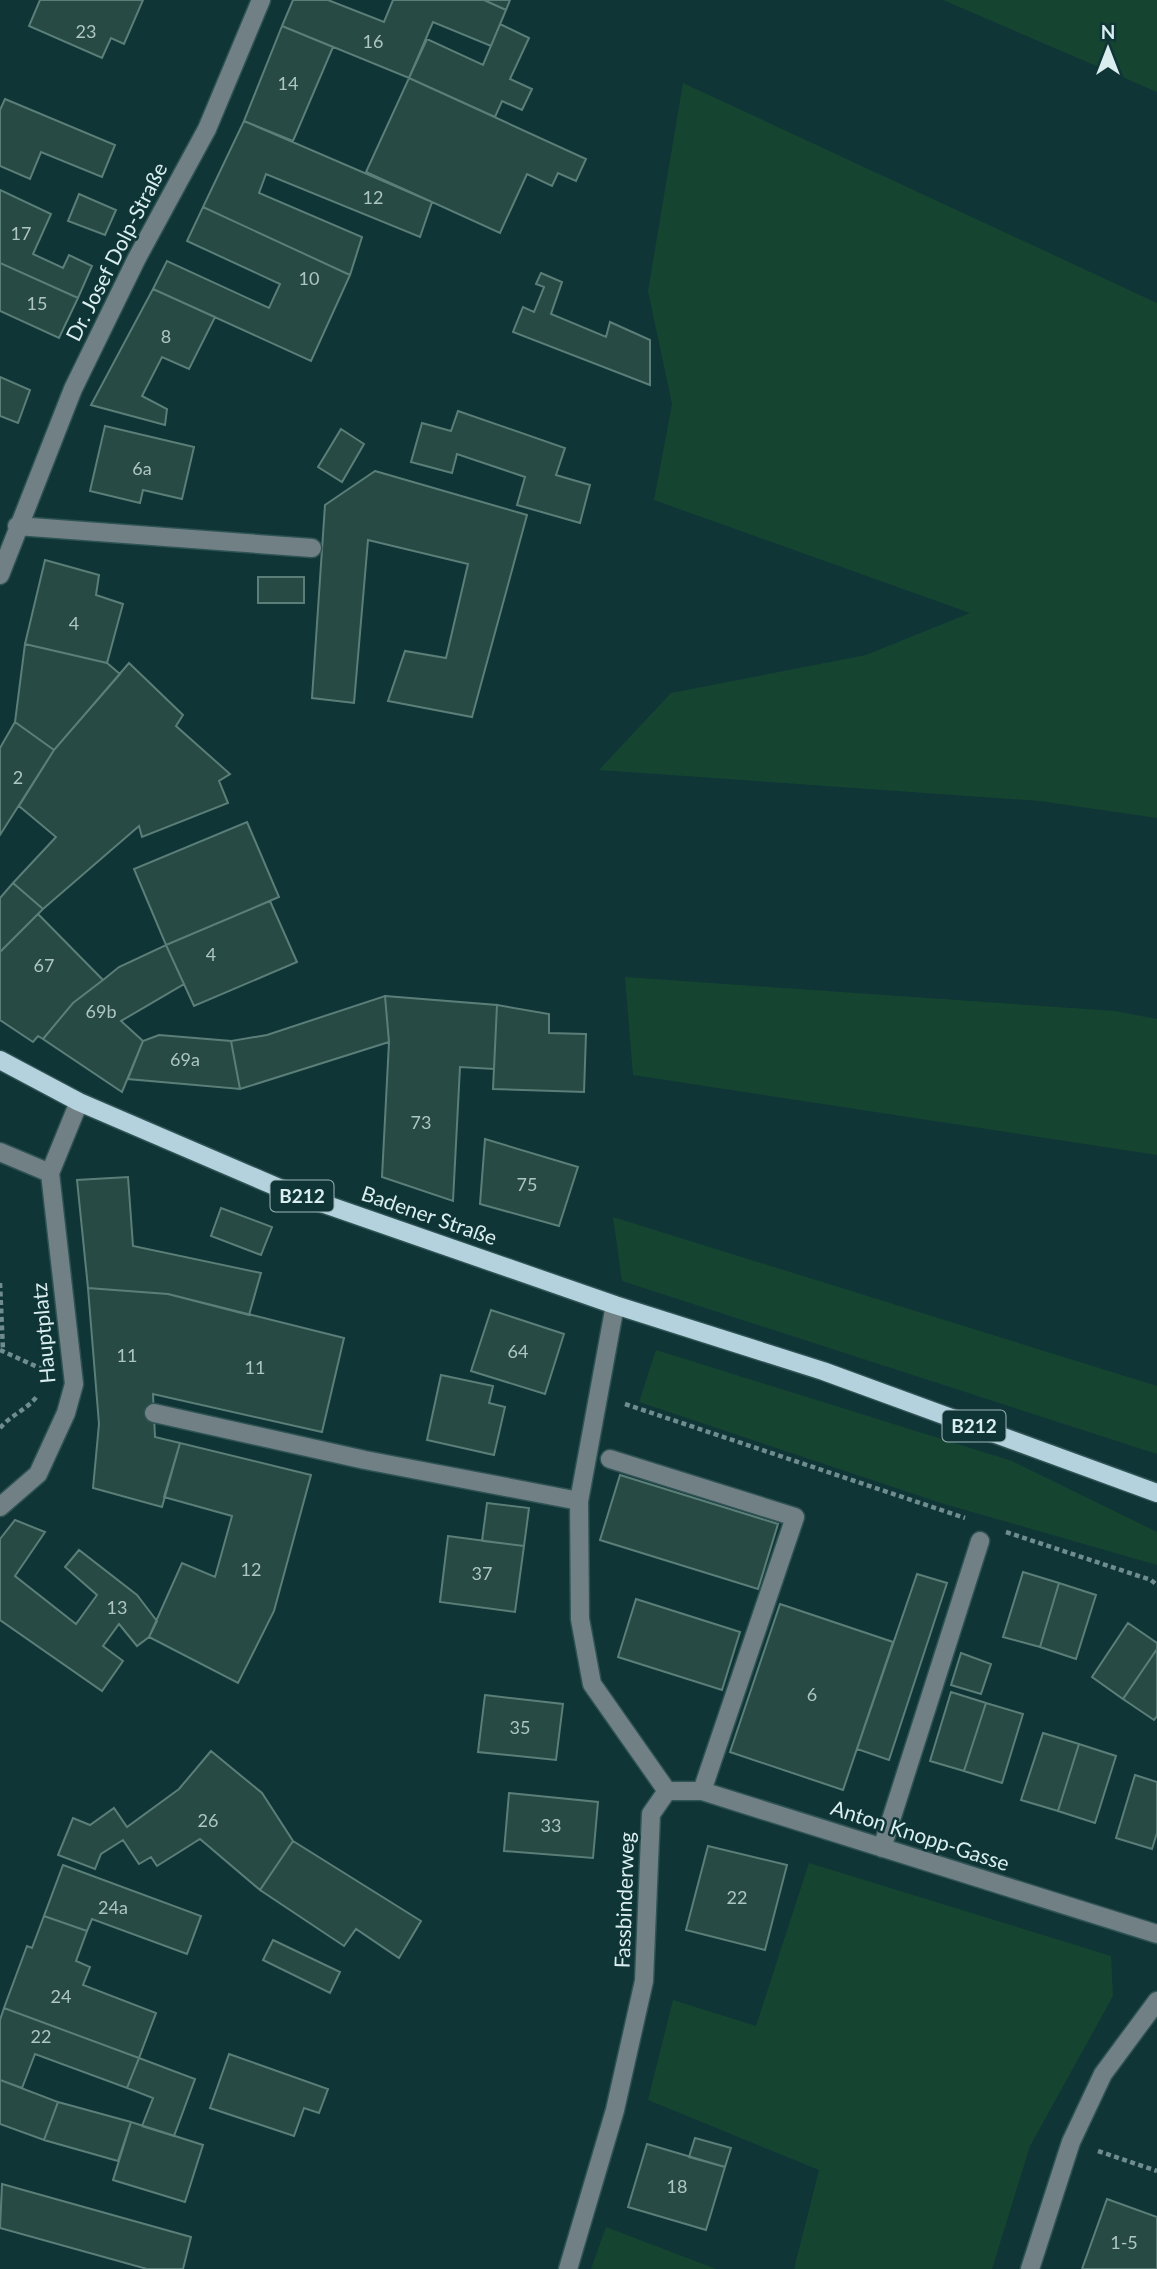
<svg xmlns="http://www.w3.org/2000/svg" width="1157" height="2269" font-family="Lato,sans-serif">
<style>
.green{fill:#154530}
.building{fill:#274a44;stroke:#5b7f78;stroke-width:2}
.lines{fill:none;stroke-linecap:round;stroke-linejoin:round}
.minor-casing{stroke:#2f5354;stroke-width:21}
.major-casing{stroke:#2f5354;stroke-width:21}
.path{stroke:#6f8c8e;stroke-width:4.5;stroke-dasharray:5 3.5;stroke-linecap:butt}
.minor{stroke:#718085;stroke-width:18}
.major{stroke:#b3d2dd;stroke-width:18}
.labels{text-anchor:middle;stroke-width:5;stroke-linejoin:round;paint-order:stroke}
.number-label{font-size:18px;fill:#adc5c4}
.shield{fill:#0f3537;stroke:#9db6b8;stroke-width:2}
.shield-label{font-size:19px;font-weight:bold;fill:#daeeef}
.street-label{font-size:21px;fill:#daeeef;stroke:#0f3537}
</style>
<rect width="100%" height="100%" fill="#0f3537"/>
<!-- green -->
<path class="green" d="M943,0H1157V92Z
M683,83L1157,303V818L1040,801L599,770L671,693L866,655L970,613L654,500L672,404L648,291Z
M625,977L1115,1011L1157,1019V1155L633,1075Z
M613,1217L1157,1386V1454L622,1281Z
M656,1350L1012,1461L1157,1532V1565L941,1503L639,1402Z
M809,1863L1111,1956L1113,1996L1030,2146L992,2269H794L819,2170L648,2100L673,2000L756,2026Z
M606,2227L716,2269H591Z"/>
<!-- building -->
<path class="building" d="M40,0H143L124,44L111,38L102,58L29,26Z
M293,0H328L384,22L393,0H484L506,10L491,46L433,22L409,78L282,26Z
M484,0H510L506,10Z
M500,24L529,38L510,79L532,89L522,110L502,101L495,117L409,78L427,39L483,65Z
M282,26L333,47L293,141L244,121Z
M409,78L586,159L576,181L558,173L552,186L527,174L500,233L366,172Z
M5,99L115,145L102,177L41,152L30,179L0,166V110Z
M244,121L432,202L420,237L266,174L259,193L362,237L350,275L203,207Z
M0,190L51,214L33,254L63,268L69,255L92,266L78,298L0,263Z
M79,194L116,210L105,235L68,221Z
M203,207L350,275L311,361L153,289L167,261L269,308L280,284L187,241Z
M0,263L78,298L59,338L0,311Z
M541,273L562,282L551,314L606,337L610,322L650,340V385L513,332L523,307L534,312L544,287L536,284Z
M153,289L215,317L189,369L162,357L142,396L167,409L165,425L91,405Z
M0,377L30,390L18,423L0,416Z
M458,411L565,448L556,475L590,485L580,523L517,505L525,477L457,454L452,473L411,462L422,423L451,431Z
M105,426L194,447L182,499L143,490L140,503L90,491Z
M341,429L364,444L342,482L318,467Z
M375,471L527,515L472,717L388,701L405,651L446,658L468,564L368,540L354,703L312,698L325,505Z
M45,560L99,575L96,595L123,604L107,663L25,644Z
M258,577H304V603H258Z
M25,644L107,663L120,674L54,750L15,722Z
M129,663L183,715L176,726L230,774L219,781L228,803L142,837L139,826L43,909L13,883L56,837L19,806L54,750Z
M15,722L54,750L0,835V748Z
M247,822L279,897L166,945L134,869Z
M13,883L43,909L0,952V898Z
M270,901L297,962L194,1006L166,945Z
M38,914L103,980L73,1003L43,1039L38,1036L33,1042L0,1020V952Z
M166,945L184,984L121,1021L143,1041L122,1092L43,1039L73,1003L103,980L119,967Z
M385,996L389,1042L240,1089L231,1041L267,1035Z
M385,996L497,1005L494,1069L460,1067L453,1201L382,1177L389,1042Z
M497,1005L549,1014V1033L586,1034L584,1092L493,1089Z
M159,1035L231,1041L240,1089L128,1079L143,1041Z
M485,1139L578,1167L559,1226L480,1204Z
M128,1177L133,1246L261,1273L249,1315L168,1294L88,1288L77,1180Z
M221,1208L272,1227L261,1255L211,1236Z
M88,1288L168,1294L344,1338L322,1432L153,1394L155,1437L180,1443L162,1507L93,1488L99,1424Z
M491,1310L564,1334L545,1394L471,1371Z
M441,1375L493,1386L489,1403L505,1407L494,1455L427,1440Z
M180,1443L311,1475L274,1611L238,1683L149,1637L182,1563L215,1577L232,1516L164,1497Z
M620,1475L778,1524L758,1589L600,1540Z
M487,1503L529,1508L524,1546L482,1541Z
M15,1520L45,1532L15,1576L76,1624L97,1595L65,1567L79,1550L137,1595L157,1621L149,1637L137,1646L119,1624L103,1646L123,1661L102,1691L0,1620V1539Z
M448,1536L524,1546L515,1612L440,1602Z
M1023,1572L1059,1583L1040,1647L1003,1637Z
M917,1574L947,1583L889,1760L857,1749Z
M1059,1583L1096,1595L1076,1659L1040,1647Z
M636,1599L740,1632L722,1690L618,1657Z
M780,1604L893,1642L843,1790L730,1752Z
M1128,1623L1157,1643V1649L1123,1699L1092,1677Z
M1157,1649V1716L1154,1720L1123,1699Z
M961,1653L991,1664L981,1694L951,1685Z
M951,1692L986,1703L964,1771L930,1761Z
M485,1695L563,1704L556,1760L478,1752Z
M986,1703L1023,1714L1002,1783L964,1771Z
M1043,1733L1079,1744L1058,1811L1021,1800Z
M1079,1744L1116,1756L1095,1823L1058,1811Z
M211,1751L262,1793L293,1841L260,1890L200,1839L157,1866L151,1857L139,1864L123,1840L101,1854L95,1869L58,1855L73,1818L90,1825L114,1808L127,1827L179,1789Z
M1135,1775L1157,1782V1833L1152,1849L1116,1838Z
M509,1793L598,1802L593,1858L504,1851Z
M293,1841L421,1921L399,1958L356,1929L344,1946L260,1890Z
M708,1846L787,1865L765,1950L686,1930Z
M63,1865L201,1916L187,1954L92,1919L87,1931L44,1916Z
M44,1916L87,1931L76,1961L90,1967L83,1985L156,2013L139,2058L4,2008L27,1946L32,1948Z
M273,1940L340,1972L330,1993L263,1960Z
M4,2008L139,2058L127,2088L35,2054L22,2088L0,2080V2020Z
M229,2054L328,2089L319,2113L304,2108L294,2136L210,2108Z
M139,2058L195,2079L174,2136L142,2126L153,2098L127,2088Z
M0,2080L58,2102L44,2140L0,2124Z
M58,2102L131,2122L118,2161L44,2140Z
M131,2122L203,2145L185,2202L113,2180Z
M695,2138L731,2148L725,2167L689,2157Z
M647,2144L725,2167L706,2230L628,2207Z
M2,2184L191,2237L183,2269H147L0,2228Z
M1107,2199L1157,2217V2269H1082Z"/>
<g class="lines">
<!-- minor casing -->
<g class="minor-casing">
<path id="minor" d="M17,526L312,548
M0,575L73,389L137,258L207,129L261,0
M0,1152L50,1173
M615,1305L579,1501L580,1619L592,1684L667,1791
M154,1413L365,1460L579,1501
M610,1459L795,1517L702,1791
M0,1507L38,1474L66,1413L74,1384L50,1173L79,1102
M667,1791H702L1157,1934
M882,1848L980,1541
M568,2269L615,2110L644,1981L651,1814L667,1791
M1030,2269L1071,2142L1103,2074L1157,2001"/>
</g>
<!-- major casing -->
<g class="major-casing">
<path id="major" d="M0,1060L79,1102L284,1190L615,1305L823,1371L1157,1493"/>
</g>
<!-- path -->
<path class="path" d="M0,1283L3,1351
M0,1350L44,1370
M625,1404L965,1518
M0,1428C12,1414 27,1410 38,1395
M1006,1532L1151,1580L1157,1585
M1098,2151L1157,2171"/>
<!-- minor -->
<use href="#minor" class="minor"/>
<!-- major -->
<use href="#major" class="major"/>
</g>
<g class="labels">
<!-- number labels -->
<g class="number-label">
<text x="86" y="38">23</text>
<text x="373" y="48">16</text>
<text x="288" y="90">14</text>
<text x="373" y="204">12</text>
<text x="21" y="240">17</text>
<text x="309" y="285">10</text>
<text x="37" y="310">15</text>
<text x="166" y="343">8</text>
<text x="142" y="475">6a</text>
<text x="74" y="630">4</text>
<text x="18" y="784">2</text>
<text x="211" y="961">4</text>
<text x="44" y="972">67</text>
<text x="101" y="1018">69b</text>
<text x="185" y="1066">69a</text>
<text x="421" y="1129">73</text>
<text x="527" y="1191">75</text>
<text x="518" y="1358">64</text>
<text x="127" y="1362">11</text>
<text x="255" y="1374">11</text>
<text x="251" y="1576">12</text>
<text x="482" y="1580">37</text>
<text x="117" y="1614">13</text>
<text x="812" y="1701">6</text>
<text x="520" y="1734">35</text>
<text x="208" y="1827">26</text>
<text x="551" y="1832">33</text>
<text x="737" y="1904">22</text>
<text x="113" y="1914">24a</text>
<text x="61" y="2003">24</text>
<text x="41" y="2043">22</text>
<text x="677" y="2193">18</text>
<text x="1124" y="2249">1-5</text>
</g>
<!-- shield labels -->
<g class="shield">
<rect x="270.5" y="1180.5" width="63" height="31" rx="5"/>
<rect x="942.5" y="1410.5" width="63" height="31" rx="5"/>
</g>
<g class="shield-label">
<text x="302" y="1203">B212</text>
<text x="974" y="1433">B212</text>
</g>
<!-- street labels -->
<g class="street-label">
<text transform="translate(117 252) rotate(-63)" y="7">Dr. Josef Dolp-Straße</text>
<text transform="translate(429 1216) rotate(19)" y="7">Badener Straße</text>
<text transform="translate(44 1333) rotate(-95)" y="7">Hauptplatz</text>
<text transform="translate(920 1836) rotate(18)" y="7">Anton Knopp-Gasse</text>
<text transform="translate(625 1900) rotate(-88)" y="7">Fassbinderweg</text>
</g>
</g>
<!-- north arrow -->
<g transform="translate(1108 49)" stroke="#0f3537" stroke-width="5" paint-order="stroke">
<path d="M0-5L12 26L0 18L-12 26Z" fill="#daeeef"/>
<text y="-10" font-size="19" font-weight="bold" text-anchor="middle" fill="#daeeef">N</text>
</g>
</svg>
